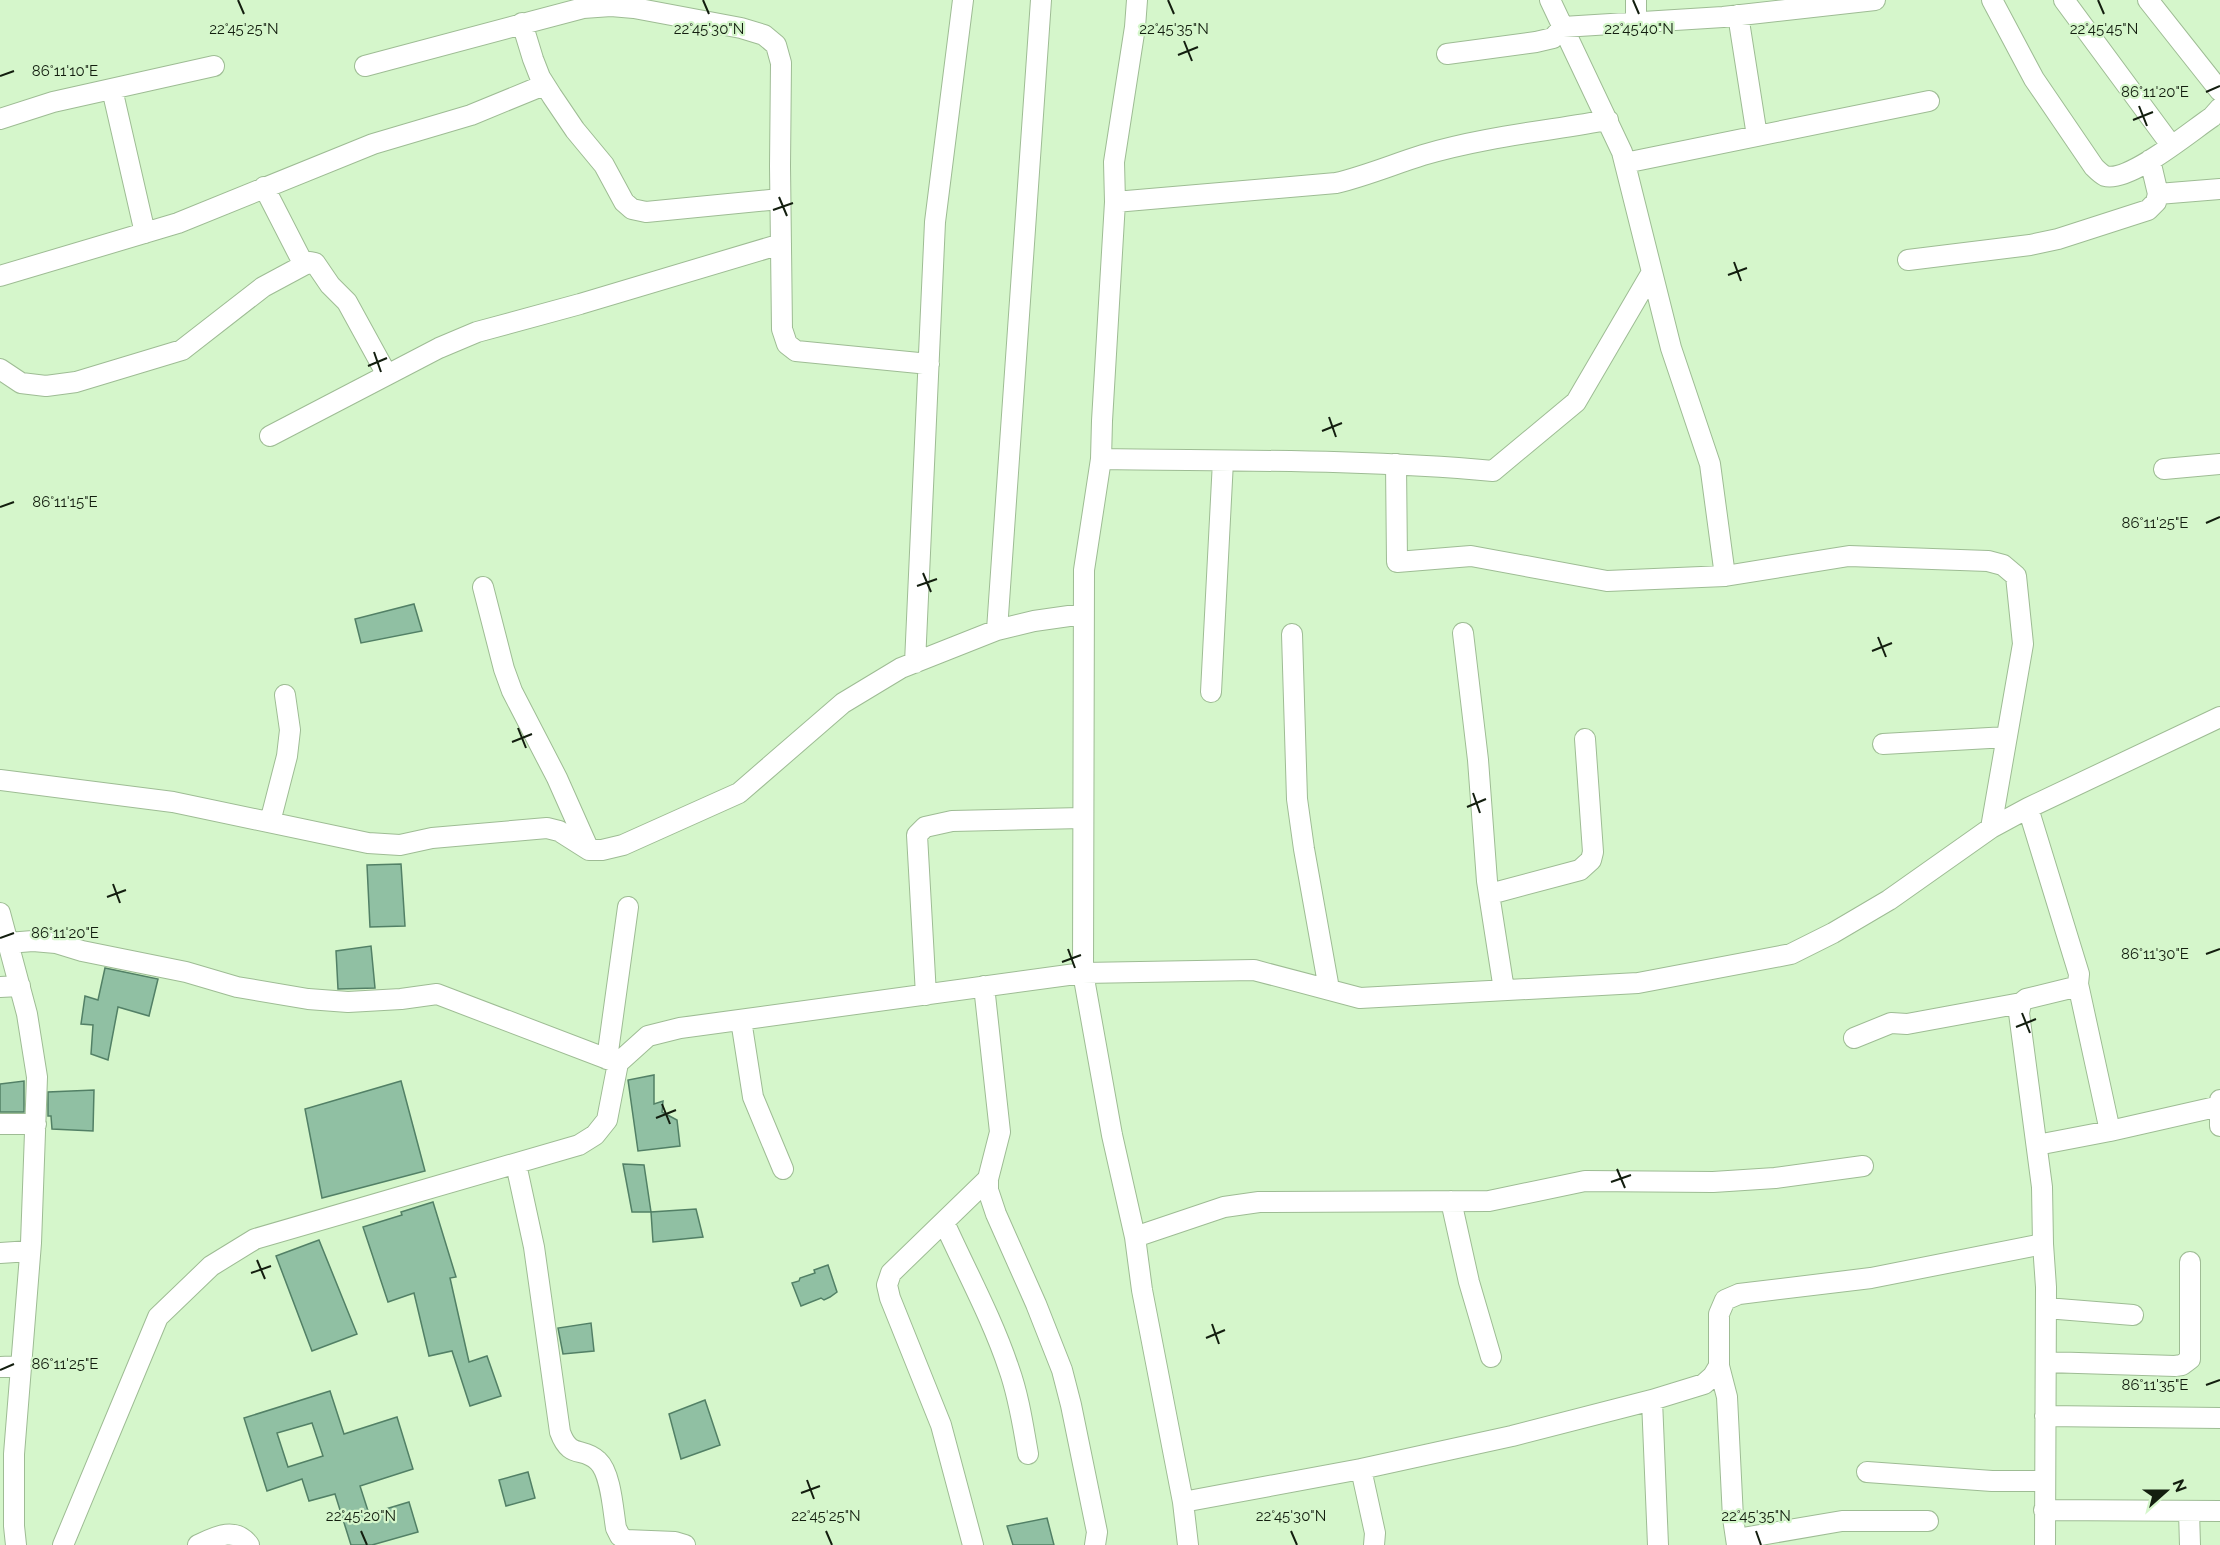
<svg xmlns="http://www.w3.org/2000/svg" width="2220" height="1545" font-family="Raleway,sans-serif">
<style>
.building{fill:#90c0a3;stroke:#528066;stroke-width:1.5;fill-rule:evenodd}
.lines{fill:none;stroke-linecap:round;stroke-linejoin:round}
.minor-casing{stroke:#9ebc94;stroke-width:22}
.minor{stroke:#fff;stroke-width:20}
.ticks{fill:none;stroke:#131e0f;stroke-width:2}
.ticks-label{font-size:15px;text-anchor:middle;fill:#131e0f;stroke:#d5f6cb;stroke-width:4.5;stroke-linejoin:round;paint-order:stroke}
</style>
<rect width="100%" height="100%" fill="#d5f6cb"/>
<!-- building -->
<path class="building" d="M414,604L422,631L361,643L355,619Z
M401,864L405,926L370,927L367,865Z
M371,946L375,988L338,989L336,951Z
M105,968L158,979L149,1016L118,1007L108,1060L91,1054L93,1025L81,1024L85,996L98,1000Z
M654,1075V1104L663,1101L662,1112L677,1120L680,1146L638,1151L628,1080Z
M24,1081V1112H0V1084Z
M401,1081L425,1171L322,1198L305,1109Z
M94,1090L93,1131L52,1129L51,1116H48V1092Z
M623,1164L644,1165L651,1212H632Z
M433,1202L456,1277L450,1278L469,1362L487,1356L501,1396L470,1406L452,1351L429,1356L414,1293L388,1302L363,1227L402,1215L401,1212Z
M696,1209L703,1237L653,1242L651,1212Z
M319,1240L357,1334L312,1351L276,1256Z
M828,1265L837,1292L830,1297L824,1300L821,1298L801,1306L792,1283L799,1281L800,1278L815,1273L814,1270Z
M591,1323L594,1351L563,1354L558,1328Z
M330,1391L344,1434L397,1417L413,1469L360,1486L369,1514L409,1502L418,1532L372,1545H351L335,1494L309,1501L302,1479L267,1491L244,1418ZM312,1423L323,1456L288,1467L277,1433Z
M705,1400L720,1445L681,1459L669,1414Z
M528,1472L535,1498L506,1506L499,1480Z
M1047,1518L1054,1545H1013L1007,1526Z"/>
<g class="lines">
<!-- minor casing -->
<g class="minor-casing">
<path id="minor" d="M1137,0L1135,27L1114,162L1115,202L1102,421L1101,459L1084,570L1083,973L1112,1135L1135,1237L1142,1290L1183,1502L1188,1545
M1550,0L1622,152L1671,348L1710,464L1725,576
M1992,0L2034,79L2094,167C2097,170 2101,174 2105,176C2129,183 2191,131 2212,117L2220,108
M2064,0L2171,145
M2148,0L2220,91
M1738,15L1757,136
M1636,22V0
M522,23L533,59L540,77L552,96L575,130L604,165L624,202L632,209L646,212L780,199
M1447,54L1536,42L1553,38L1563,27L1723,17L1875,0
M365,66L583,8L611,6L634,8L741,28L764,35L776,45L781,63L780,166L782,329L787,344L796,351L929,364
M112,89L145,233
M0,119L53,102L214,66
M1625,163L1929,101
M264,187L304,265L310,262L315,263L330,285L347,302L387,375
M2158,194L2220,189
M1115,202L1336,183C1366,176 1394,164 1423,155C1483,137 1547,131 1608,120
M1908,260L2030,245L2058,239L2148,210L2156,202L2158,194L2150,160
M0,276L178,223L373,144L471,115L544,85
M0,369L21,383L46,386L76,382L182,350L263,287L304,265
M270,436L439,348L477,332L580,304L781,244
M1101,459C1232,461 1363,459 1493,471L1576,402L1652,272
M1396,464L1397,562L1471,556L1607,581L1725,576L1849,556L1988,561L2003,565L2016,576L2023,644L1991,828
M2164,469L2220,464
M483,587L504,669L512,691L557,778L589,850
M997,630L1041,0
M1463,633L1478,760L1487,881L1504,990
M1292,634L1297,799L1304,849L1329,989
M915,663L935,222L963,0
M1211,692L1223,461
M1883,744L2007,737
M0,780L173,802L368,843L400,845L432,838L547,828L559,831L589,850H602L623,845L739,793L843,703L901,668L997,630L1034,621L1083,614
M270,822L287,756L290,730L285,695
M1490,894L1580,870L1591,860L1593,852L1585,739
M0,913L27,1014L37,1077L31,1243L14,1454V1526L16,1545
M8,943L33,941L56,943L82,951L186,972L237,987L308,999L348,1002L401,999L437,994L618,1063
M2078,984L2110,1131L2220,1106
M984,986L1000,1132L988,1179V1190L996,1214L1036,1304L1062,1370L1071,1405L1097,1532L1095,1545
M0,987L20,986
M926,995L917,835L925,827L952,821L1082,818
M741,1020L753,1097L783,1169
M1854,1038L1891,1023L1907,1024L2021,1003
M607,1059L628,907
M2220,1100V1126
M0,1124H36
M2037,1145L2110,1131
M516,1164L534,1247L560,1432C570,1460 583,1446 598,1461C611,1473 613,1510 616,1528L620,1536L626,1540L675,1542L685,1545
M1451,1201L1469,1282L1491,1357
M944,1222C966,1271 992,1318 1009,1369C1019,1397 1023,1426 1028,1454
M1135,1237L1224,1207L1259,1202L1489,1201L1585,1181L1713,1182L1775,1178L1863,1166
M2043,1244L2046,1287L2045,1545
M0,1253L30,1251
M2046,1308L2133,1315
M2046,1362L2175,1366L2182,1365L2190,1359V1262
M1719,1366L1727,1397L1733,1518L1737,1545
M0,1367L21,1366
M1652,1400L1658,1545
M2045,1416L2220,1418
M1361,1469L1512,1436L1652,1400L1704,1384L1713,1376L1719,1366V1314L1725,1300L1739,1294L1871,1278L2043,1244L2042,1187L2019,1013L2021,1003L2026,999L2075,987L2078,984L2079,974L2028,808
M1867,1472L1992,1481H2044
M1183,1502L1361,1469L1375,1533L1374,1545
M2044,1510L2220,1511
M2189,1511L2190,1545
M1737,1539L1842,1521H1928
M63,1545L158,1317L211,1266L255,1239L579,1145L595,1135L607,1120L618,1063L648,1036L680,1028L1083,973L1254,970L1360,998L1638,983L1791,954L1833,933L1889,900L1991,828L2028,808L2220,717
M198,1545C215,1537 235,1526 249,1545
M973,1545L941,1425L890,1298L887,1285L891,1273L988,1179"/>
</g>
<!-- minor -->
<use href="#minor" class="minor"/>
</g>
<!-- ticks -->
<path class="ticks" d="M238,0L244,14M703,0L709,14M1168,0L1174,14M1633,0L1639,14M2098,0L2104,14M1184,41L1192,61M1178,55L1198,47M0,76L14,71M2206,92L2220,86M2139,106L2147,126M2133,120L2153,112M779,197L787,216M773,210L793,203M1734,262L1741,281M1728,275L1747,268M374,352L381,372M368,366L387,358M1329,417L1336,437M1322,431L1342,423M0,507L14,502M2206,523L2220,517M923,573L931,592M917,586L937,579M1878,637L1886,657M1872,651L1892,643M518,728L526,748M512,742L532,734M1473,793L1480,813M1467,807L1486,799M113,884L120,903M107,897L126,890M0,938L14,933M1068,949L1075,968M2206,954L2220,949M1062,962L1081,955M2022,1013L2030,1033M2016,1027L2036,1019M662,1104L670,1124M656,1118L676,1110M1617,1169L1625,1188M1611,1182L1631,1175M257,1260L265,1279M251,1273L271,1266M1212,1324L1219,1344M1206,1338L1225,1330M0,1370L14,1364M2206,1385L2220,1380M807,1480L814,1499M801,1493L820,1486M361,1531L367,1545M826,1531L832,1545M1291,1531L1297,1545M1756,1531L1761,1545"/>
<g class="ticks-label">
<text x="244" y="34">22°45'25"N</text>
<text x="709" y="34">22°45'30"N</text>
<text x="1639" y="34">22°45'40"N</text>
<text x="2104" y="34">22°45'45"N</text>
<text x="1174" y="34">22°45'35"N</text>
<text x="65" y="76">86°11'10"E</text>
<text x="2155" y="97">86°11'20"E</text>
<text x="65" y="507">86°11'15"E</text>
<text x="2155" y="528">86°11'25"E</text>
<text x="65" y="938">86°11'20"E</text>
<text x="2155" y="959">86°11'30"E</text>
<text x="65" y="1369">86°11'25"E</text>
<text x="2155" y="1390">86°11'35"E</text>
<text x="361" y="1521">22°45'20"N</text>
<text x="826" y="1521">22°45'25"N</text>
<text x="1291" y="1521">22°45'30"N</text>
<text x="1756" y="1521">22°45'35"N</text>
</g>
<!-- north arrow -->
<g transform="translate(2166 1491) rotate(69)" stroke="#d5f6cb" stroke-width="4.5" paint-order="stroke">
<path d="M0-4.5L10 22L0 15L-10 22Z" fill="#131e0f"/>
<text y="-9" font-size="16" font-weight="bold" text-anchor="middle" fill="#131e0f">N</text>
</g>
</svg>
